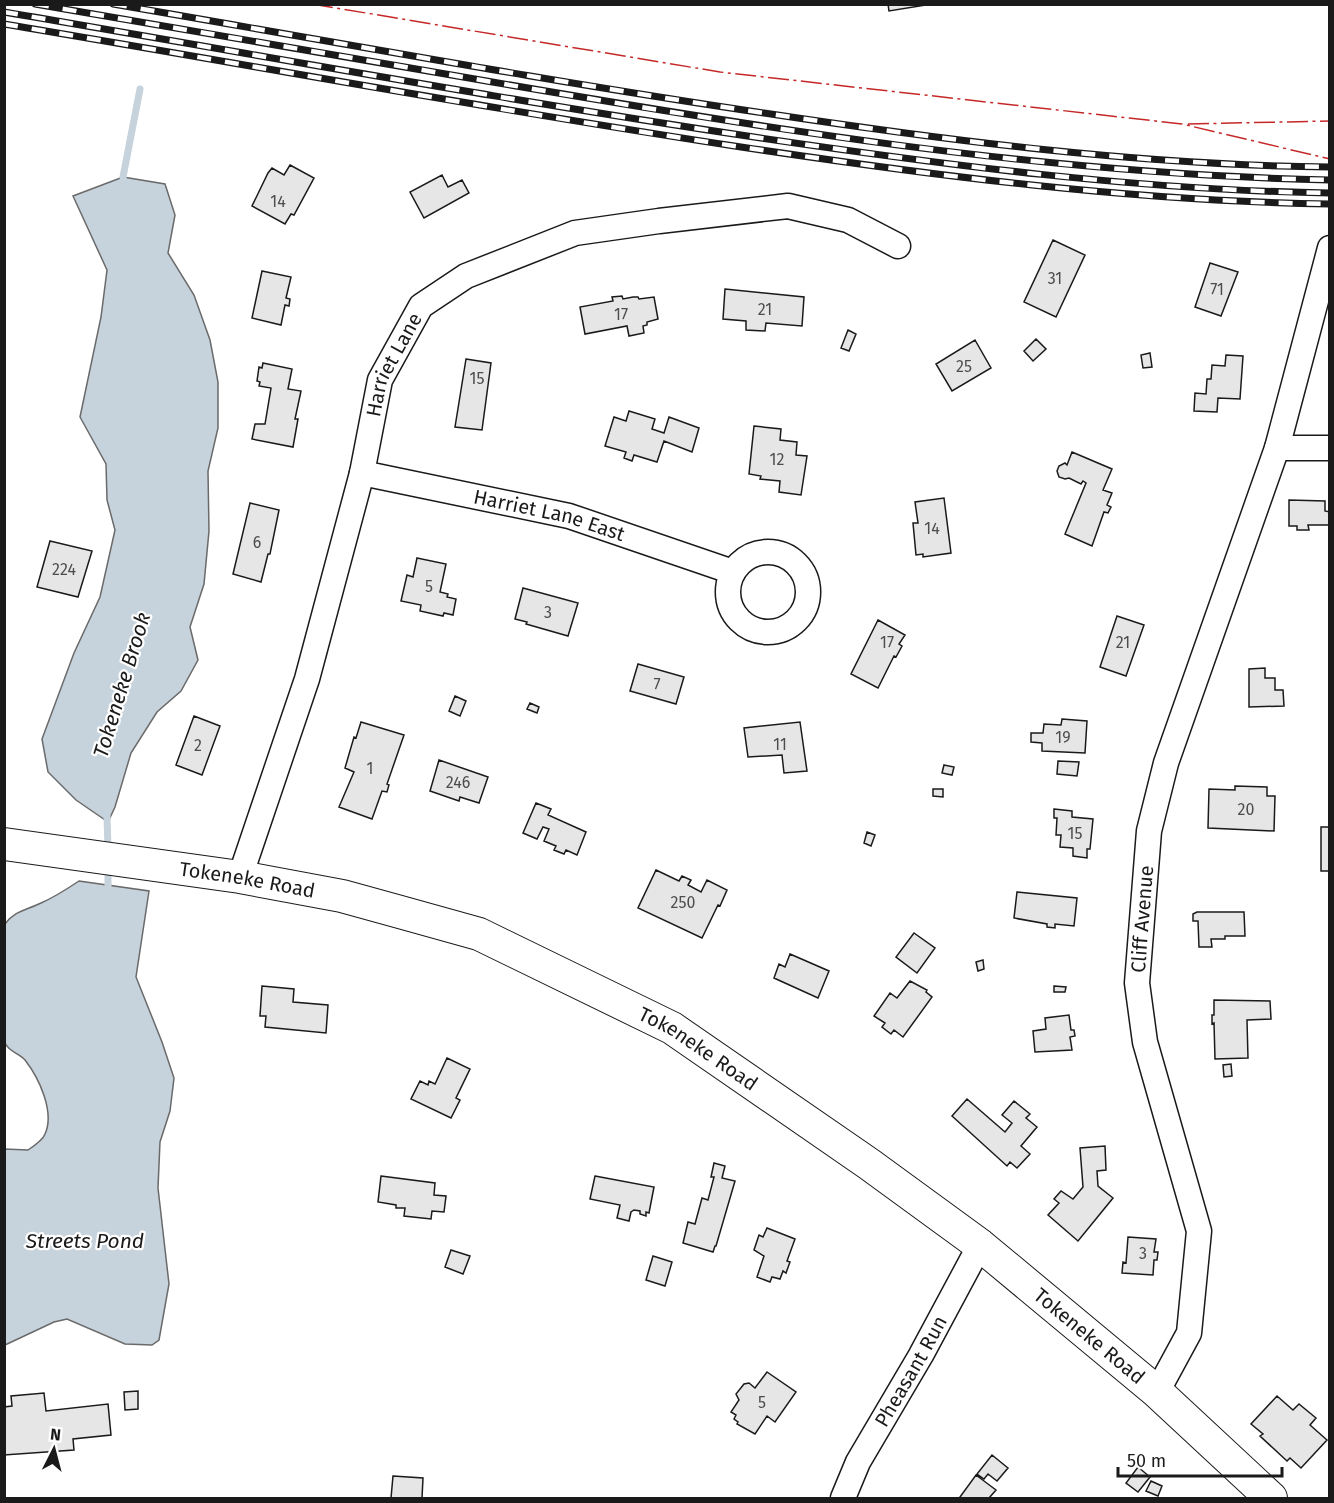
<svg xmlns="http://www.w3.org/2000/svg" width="1334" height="1503" font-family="'Fira Sans',sans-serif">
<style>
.water{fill:#c6d2dc;stroke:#6a6a6a;stroke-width:1.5}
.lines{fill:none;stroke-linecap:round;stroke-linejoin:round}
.stream{stroke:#c6d2dc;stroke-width:7}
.building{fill:#e6e6e6;stroke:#1a1a1a;stroke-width:1.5}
.minor-casing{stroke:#1a1a1a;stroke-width:27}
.major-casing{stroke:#1a1a1a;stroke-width:34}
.minor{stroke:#fff;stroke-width:24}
.major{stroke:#fff;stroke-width:32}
.rail-casing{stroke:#1a1a1a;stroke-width:7}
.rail{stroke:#fff;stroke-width:4.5;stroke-dasharray:14;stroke-linecap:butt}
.power{stroke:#c62828;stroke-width:1.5;stroke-dasharray:21 4.5 3 4.5;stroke-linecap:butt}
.labels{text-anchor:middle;stroke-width:4.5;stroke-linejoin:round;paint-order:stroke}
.number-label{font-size:16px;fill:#4d4d4d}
.street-label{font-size:20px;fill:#1a1a1a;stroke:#fff}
.water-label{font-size:21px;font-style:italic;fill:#1a1a1a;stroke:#fff}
</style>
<rect width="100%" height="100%" fill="#fff"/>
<!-- water -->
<path class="water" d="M123,177L165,184L175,215L168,253L194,295L210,340L218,382V428L208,471L209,531L204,584L190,627L198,660L181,691L157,712L131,753L115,807L108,822L76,800L48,772L42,739L74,653L100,597L115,530L107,500L106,464L80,417L101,317L107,270L73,196Z
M79,881L149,891L136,977L162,1042L174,1078L170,1111L160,1142L158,1188L169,1284L159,1340L152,1345L125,1344L67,1319L54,1322L5,1345V1149L28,1150C34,1146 43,1140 45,1134C55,1112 39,1078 25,1060C19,1053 9,1052 5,1043V924C14,911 27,910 41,903C55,897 67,889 79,881Z"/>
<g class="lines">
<!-- stream -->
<path class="stream" d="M125,187L123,177L140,89
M107,816L108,849
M108,894V866"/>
</g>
<!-- building -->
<path class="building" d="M888,4H932L889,11Z
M290,165L314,178L294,215L291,214L285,224L252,206L268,173L272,168L284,175Z
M442,175L448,187L462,180L469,193L424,218L410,192Z
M1053,240L1085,255L1056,317L1024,302Z
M1210,263L1238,272L1221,316L1195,307Z
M262,271L291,277L286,298L290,299L289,306L285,305L281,325L252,318Z
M725,289L804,297L802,326L766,323L765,331L746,330V321L723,319Z
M622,296L623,299L633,297H638L639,299L654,297L658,319L647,322V325L643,326L644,333L629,336L627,326L585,334L580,307L613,301L612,297Z
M848,330L856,334L849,351L841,348Z
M1036,339L1046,349L1033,361L1024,351Z
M975,340L991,368L952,391L936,364Z
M1150,353L1152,367L1143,368L1141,355Z
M1226,355L1243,356L1240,399L1218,398L1217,412L1194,411L1195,393L1206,394L1207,379H1211L1212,365L1225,366Z
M466,359L491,363L482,430L455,427Z
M263,363L292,369L288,389L301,391L295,419H298L293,447L252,439L255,424H265L271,388L259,386L260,382L257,381L259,367L262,368Z
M629,411L655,419L652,429L664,433L669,417L699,428L692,452L664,441L657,462L634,455L632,461L624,458L626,452L605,446L614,417L626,421Z
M754,426L781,429L780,440L797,442L796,455L807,456L801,495L779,492L780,481L760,479L761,476L749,474Z
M1072,452L1112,469L1103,490L1112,493L1107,505L1111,507L1108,513L1104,512L1092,546L1065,534L1086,483L1083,481L1081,484L1069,478L1065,479L1059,477L1057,471L1059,466L1065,463L1067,465Z
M944,498L951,553L923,557V554L916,555L913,523H918L915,502Z
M1289,500L1325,501V511L1330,512L1329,525H1308L1309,530H1297V526H1289Z
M250,503L279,510L270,554H268L261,582L233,574Z
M50,541L92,551L78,597L37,587Z
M417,558L446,564L440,592L448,594L447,597L456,599L453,615L444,613L443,616L420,611L421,605L401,601L407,575L413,577Z
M523,588L578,603L568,636L526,624L527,622L515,619Z
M1117,616L1144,625L1126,676L1100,667Z
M878,620L905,635L899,644L902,646L896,657L894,656L878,688L851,674Z
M638,664L684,677L676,704L630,691Z
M1265,668V678H1275V690H1283L1284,706L1249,707V669Z
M455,696L466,701L460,716L449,711Z
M530,703L539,707L537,713L527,709Z
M194,716L220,726L202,775L176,765Z
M1062,719L1087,721L1085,753L1042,751V743L1031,742V733H1043L1044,724L1061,725Z
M361,722L404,735L387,784L389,785L387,792L382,791L372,819L339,807L354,772L345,768L354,737L356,738Z
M800,722L807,771L784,773L782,755L748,757L744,728Z
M439,760L488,777L479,803L460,797L459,801L430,791Z
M1058,761L1079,762L1077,776L1057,774Z
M944,765L954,767L952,775L942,773Z
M1235,786L1267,787V796H1275L1274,831L1208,828L1209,789L1235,790Z
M933,789H943V797L933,796Z
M536,803L551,809L548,815L586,832L577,855L566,850L564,854L554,850L556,846L544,841L549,829L543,827L537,839L523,833Z
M1054,809L1072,811V817L1093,819L1090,849H1087V858L1073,856V848L1060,847L1061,835H1056L1057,818H1054Z
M1321,827H1330V871H1321Z
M867,832L875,835L871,846L864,843Z
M656,870L679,881L682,876L691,880L688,885L701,892L707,880L727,890L720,906L718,905L702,938L638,908Z
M1017,892L1077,898L1074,926L1055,924V928L1047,927V924L1014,918Z
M1197,912H1244L1245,936H1225V939H1211L1212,947H1199L1198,921H1193V914Z
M914,933L935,948L917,973L896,957Z
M790,954L829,971L818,998L774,978L779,964L785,967Z
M983,960L984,969L978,971L976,962Z
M910,981L927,990L926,992L932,997L903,1037L894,1030L891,1034L882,1027L885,1023L874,1016L890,993L897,998Z
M262,986L294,989L293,1002L328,1005L326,1033L265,1027L266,1016H260Z
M1054,986L1066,987L1065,992H1054Z
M1214,1000L1270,1001L1271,1019L1247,1020L1248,1058L1215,1059L1214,1023L1212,1024V1015H1214Z
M1069,1015L1071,1030H1074L1075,1036L1070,1037L1072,1050L1035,1052L1033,1031L1046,1029L1045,1018Z
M447,1058L470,1069L456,1098L460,1100L451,1118L411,1099L420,1081L428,1085L429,1081L435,1084Z
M1231,1064L1232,1076L1224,1077L1223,1065Z
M967,1099L1005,1132L1012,1123L1002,1115L1014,1101L1030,1114L1026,1118L1037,1127L1021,1146L1030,1154L1017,1168L1010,1162L1007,1166L952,1116Z
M1105,1146L1106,1170L1097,1171L1098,1186L1113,1198L1078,1241L1048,1215L1059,1203L1054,1199L1061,1191L1073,1199L1083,1187L1080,1148Z
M714,1163L725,1166L722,1178L735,1181L716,1246H715L713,1252L683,1243L688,1222L695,1224L702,1198L708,1200L714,1177H711Z
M381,1176L435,1183L434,1195L446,1196L444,1212L432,1211L431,1219L404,1216L405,1208H396V1205L378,1202Z
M595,1176L654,1187L649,1213L646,1212V1216L640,1214V1211L634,1210L631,1212L629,1221L617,1218L620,1205L590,1199Z
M767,1228L795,1239L787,1261L790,1262L786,1273L783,1271L780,1279L772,1277L770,1282L757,1277L764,1256L754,1250L759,1235L763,1237Z
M1128,1237L1156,1239L1154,1252H1158L1157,1260H1154L1153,1275L1122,1273L1123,1262L1126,1263Z
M451,1250L470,1256L463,1274L445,1267Z
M653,1256L672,1262L665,1286L646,1280Z
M767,1372L796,1392L775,1422L767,1416L755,1434L737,1424L738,1422L734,1419L736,1415L731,1412L739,1400L736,1394L744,1384L749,1383L755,1388Z
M138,1391V1409L125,1410L124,1392Z
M44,1393L46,1411L108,1404L111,1435L73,1439L74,1450L4,1455V1407L12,1406L11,1396Z
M1277,1396L1293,1410L1299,1404L1316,1418L1310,1425L1327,1440L1301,1468L1290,1458L1287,1461L1260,1436L1263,1434L1251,1424Z
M992,1455L1008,1468L997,1481L988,1474L984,1479L977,1474Z
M1138,1467L1150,1477L1138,1492L1126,1483Z
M976,1475L996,1490L989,1498H962L960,1497Z
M393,1476L423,1478L422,1498H391Z
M1151,1481L1162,1486L1158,1496L1146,1491Z"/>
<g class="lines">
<!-- minor casing -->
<g class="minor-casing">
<g id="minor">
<path d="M1277,448H1330"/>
<path id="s1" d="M362,473L569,516L733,572"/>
<circle cx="768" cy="592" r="40"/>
<path id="s2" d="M240,877L307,679L362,473L380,380L421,306L466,276L575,233L659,221L788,206L848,220L898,246"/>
<path id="s3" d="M1157,1392L1189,1333L1199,1231L1145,1042L1137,983L1149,831L1166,763L1277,448L1330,248"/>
<path id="s4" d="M843,1498L858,1462L921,1355L980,1245"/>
</g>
</g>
<!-- major casing -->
<g class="major-casing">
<g id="major">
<path id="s5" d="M4,844L240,877L342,896L400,912L479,934L672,1028L869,1164L980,1245L1157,1392L1271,1498"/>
</g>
</g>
<!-- minor -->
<use href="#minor" class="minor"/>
<!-- major -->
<use href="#major" class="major"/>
<!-- rail casing -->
<g class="rail-casing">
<path id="rail" d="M35,4C180,29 325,53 469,78C754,127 1041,174 1330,180
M113,4C330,41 547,81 764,113C951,141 1140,165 1330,167
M4,12C254,54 504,100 754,137C945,165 1137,190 1330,193
M4,24C250,65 495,110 741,147C936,176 1132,201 1330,204"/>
</g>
<!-- rail -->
<use href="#rail" class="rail"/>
<!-- power -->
<path class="power" d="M312,4L720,72L1182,124L1330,159
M1188,124L1330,121"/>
</g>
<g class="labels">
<!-- number labels -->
<g class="number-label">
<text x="278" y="207">14</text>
<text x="1055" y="284">31</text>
<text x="1217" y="295">71</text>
<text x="765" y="315">21</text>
<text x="621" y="320">17</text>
<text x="964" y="372">25</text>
<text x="477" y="384">15</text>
<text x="777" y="465">12</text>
<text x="932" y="534">14</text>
<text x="257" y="548">6</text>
<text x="64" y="575">224</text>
<text x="429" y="592">5</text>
<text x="548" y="618">3</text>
<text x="887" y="648">17</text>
<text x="1123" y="648">21</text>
<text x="657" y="690">7</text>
<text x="1063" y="743">19</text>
<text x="780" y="750">11</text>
<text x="198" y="751">2</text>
<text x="370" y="774">1</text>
<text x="458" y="788">246</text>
<text x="1246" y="815">20</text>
<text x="1075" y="839">15</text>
<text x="683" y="908">250</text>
<text x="1143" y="1259">3</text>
<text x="762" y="1408">5</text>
</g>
<!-- street labels -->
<g class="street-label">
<text dy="7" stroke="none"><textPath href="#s2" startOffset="536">Harriet Lane</textPath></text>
<text dy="7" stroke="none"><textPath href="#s1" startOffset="192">Harriet Lane East</textPath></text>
<text dy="7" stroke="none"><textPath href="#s5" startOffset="246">Tokeneke Road</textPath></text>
<text dy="7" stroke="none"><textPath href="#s3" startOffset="490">Cliff Avenue</textPath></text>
<text dy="7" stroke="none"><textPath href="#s5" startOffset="732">Tokeneke Road</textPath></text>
<text dy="7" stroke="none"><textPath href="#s5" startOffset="1218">Tokeneke Road</textPath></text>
<text dy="7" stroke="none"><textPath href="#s4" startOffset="144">Pheasant Run</textPath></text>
</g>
<!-- water labels -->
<g class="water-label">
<text transform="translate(122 685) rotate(-73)" y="7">Tokeneke Brook</text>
<text x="85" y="1248">Streets Pond</text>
</g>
</g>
<!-- border -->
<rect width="1334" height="1503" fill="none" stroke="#1a1a1a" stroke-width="12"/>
<!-- north arrow -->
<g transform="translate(54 1449) rotate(6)" stroke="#ffffff" stroke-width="4.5" paint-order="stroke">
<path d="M0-4.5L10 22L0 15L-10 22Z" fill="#1a1a1a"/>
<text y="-9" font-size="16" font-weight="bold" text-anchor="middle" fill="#1a1a1a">N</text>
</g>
<!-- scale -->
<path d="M1118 1467v9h164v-9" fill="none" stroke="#1a1a1a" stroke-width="3"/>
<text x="1127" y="1467" font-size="18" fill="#1a1a1a" stroke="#ffffff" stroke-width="4.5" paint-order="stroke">50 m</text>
</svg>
